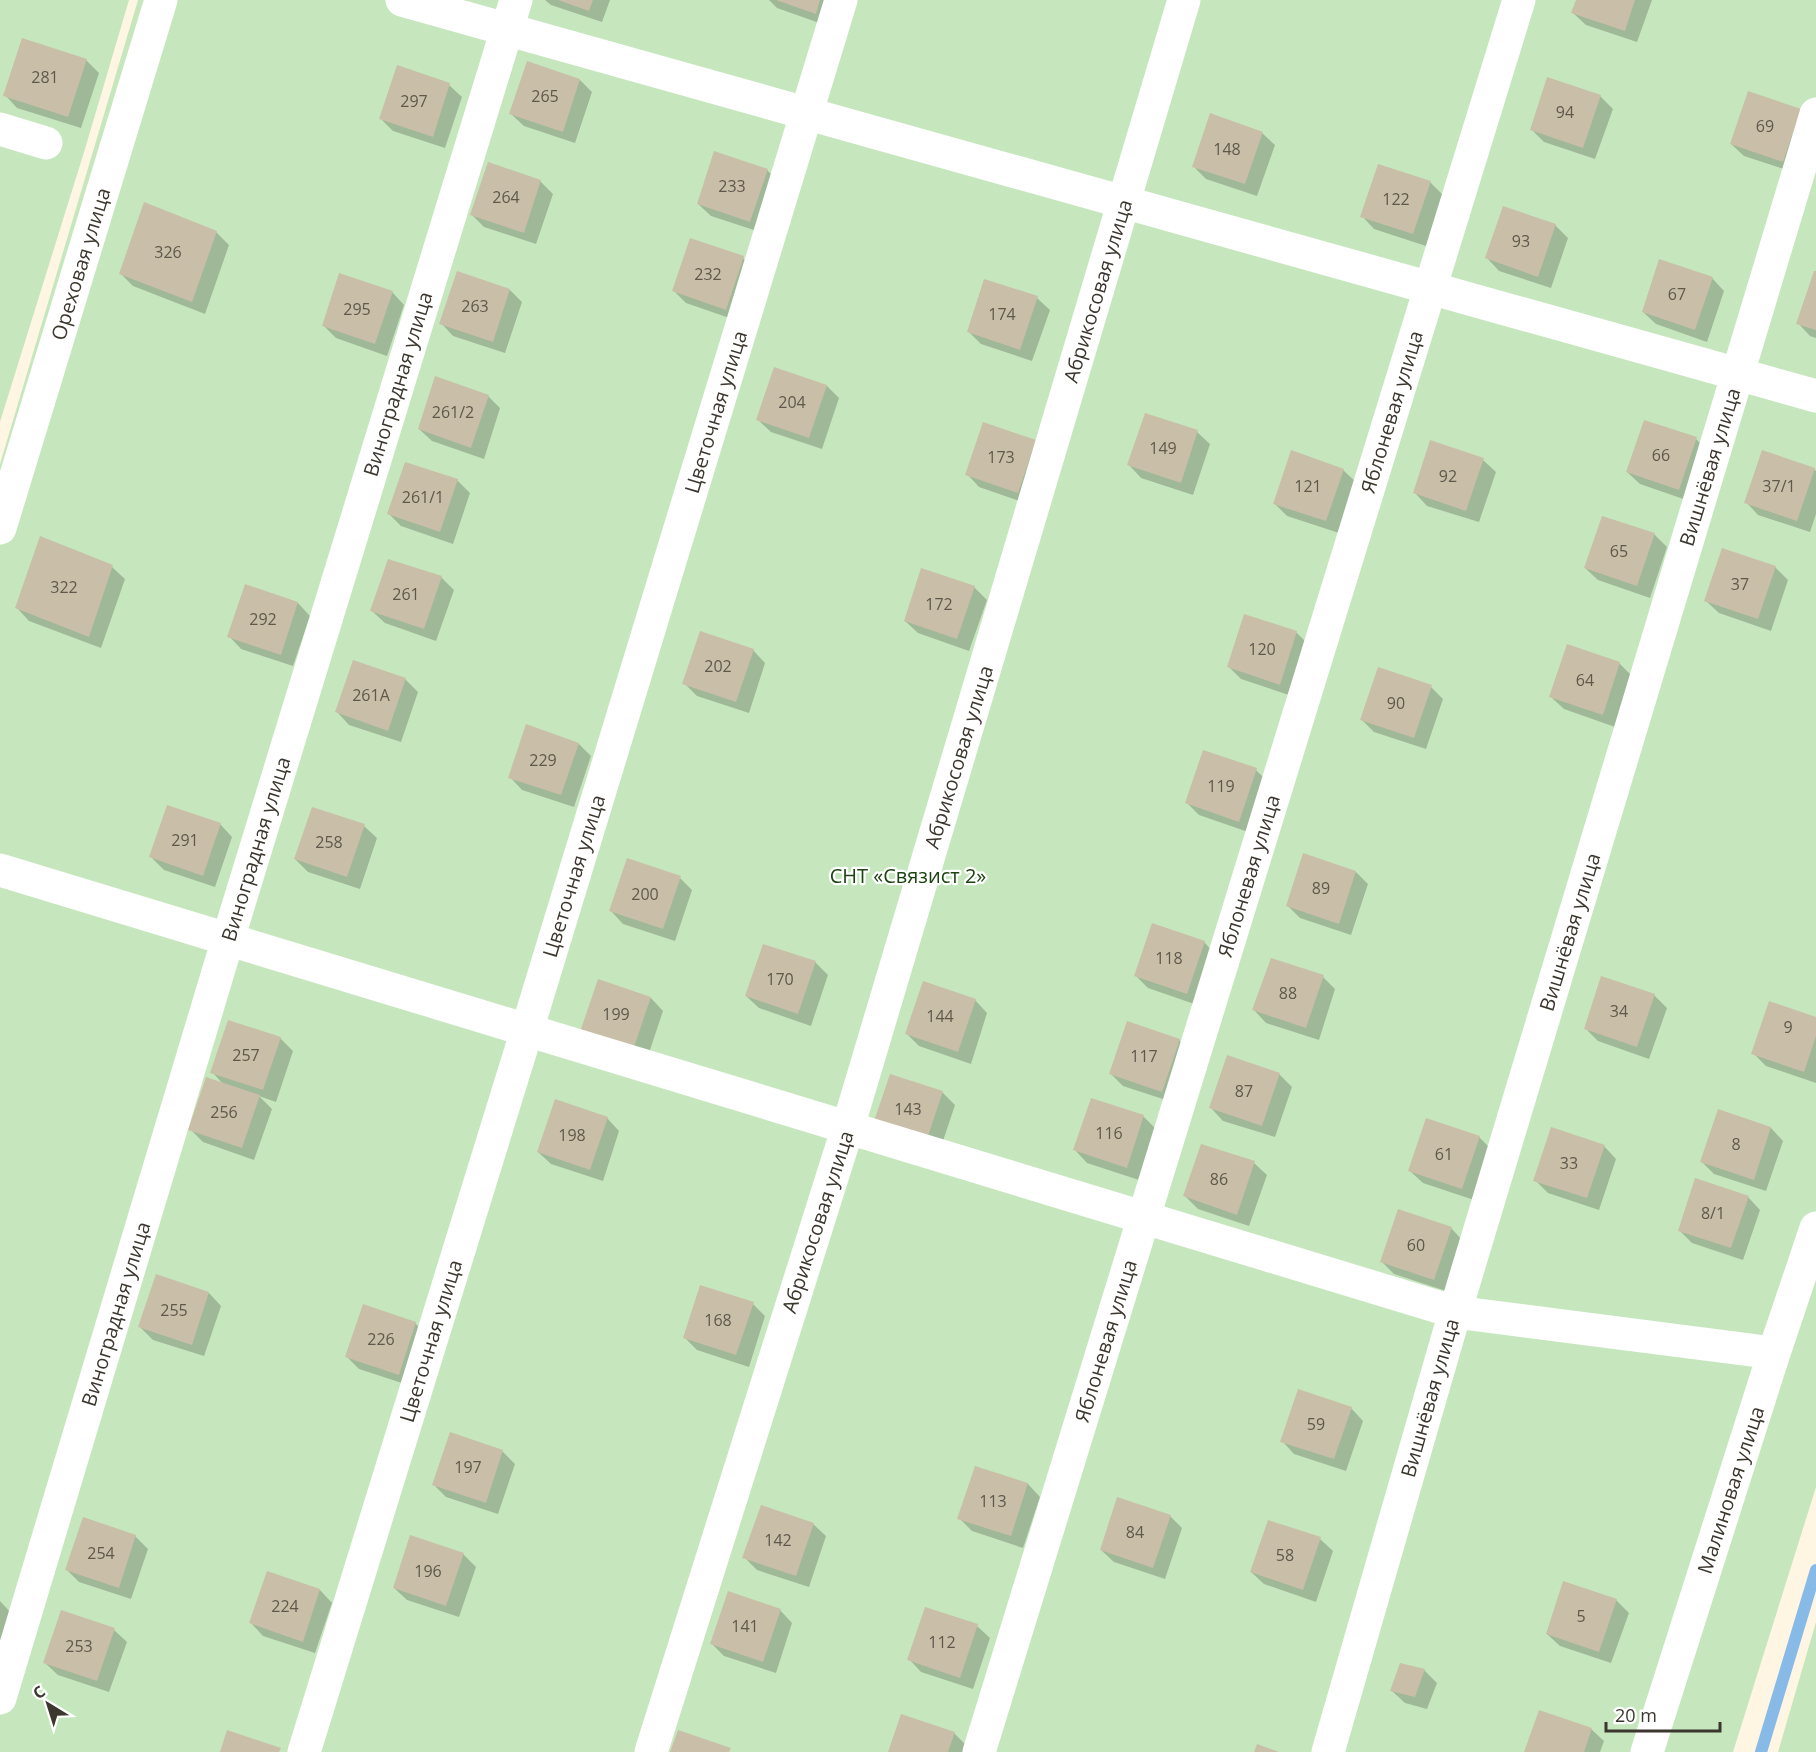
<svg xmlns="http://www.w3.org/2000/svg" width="1816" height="1752" font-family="'Open Sans',sans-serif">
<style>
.green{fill:#c6e7be}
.shadow{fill:#0003}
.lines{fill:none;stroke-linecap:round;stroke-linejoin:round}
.stream{stroke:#87bae7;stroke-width:12}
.building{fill:#c9bea8}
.minor{stroke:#fff;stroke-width:33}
.tertiary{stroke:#fff;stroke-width:33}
.labels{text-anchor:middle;stroke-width:4.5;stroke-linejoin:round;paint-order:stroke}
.number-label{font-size:16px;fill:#5f594c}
.street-label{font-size:20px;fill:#3c372e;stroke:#fff}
.park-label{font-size:20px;fill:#1c4310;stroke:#fff}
</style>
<rect width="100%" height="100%" fill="#fff5e3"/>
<!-- green -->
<path class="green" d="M0,0H129L85,149L0,422Z
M138,0H1816V1487L1733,1752H0V464Z
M1816,1622V1752H1778Z"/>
<!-- shadow -->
<path class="shadow" d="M545,0H610L602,22L551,5Z
M769,0H837L828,26L777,8Z
M1577,0H1652L1637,42L1586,25L1573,13Z
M86,60L99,73L81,128L17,108L5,95Z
M580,80L592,92L575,143L524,126L511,114Z
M449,85L462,97L445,148L393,131L380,118Z
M1600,96L1613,109L1595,159L1544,142L1531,129Z
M1800,110L1796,173L1744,156L1731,144Z
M1262,133L1275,145L1257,196L1206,179L1193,166Z
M767,170L779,182L763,233L711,216L698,204Z
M540,181L553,194L536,244L484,227L472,215Z
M1430,182L1443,195L1426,246L1374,229L1362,216Z
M1555,225L1568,238L1551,288L1499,271L1487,258Z
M216,232L229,245L205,314L133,286L120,273Z
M743,258L755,270L738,321L686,303L674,291Z
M1816,273V338L1810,336L1798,323Z
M1712,278L1724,291L1707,342L1656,324L1643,312Z
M510,290L522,302L505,353L453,336L441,323Z
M392,292L404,305L387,356L336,338L324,326Z
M1037,298L1050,310L1032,361L981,344L968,331Z
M827,386L839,398L822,449L771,432L758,420Z
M488,396L500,408L484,459L432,441L419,429Z
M1146,415L1197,432L1210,444L1193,495L1141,478L1129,465Z
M1696,439L1708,451L1692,502L1640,484L1627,472Z
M1036,441L1031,505L979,487L967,474Z
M1431,442L1483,460L1496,472L1479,522L1427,506L1415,493Z
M1814,469L1816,471V514L1810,532L1758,515L1746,502Z
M1343,470L1356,482L1339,533L1287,516L1274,503Z
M457,480L470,493L453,544L401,526L389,514Z
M1654,534L1667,547L1650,598L1598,580L1585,568Z
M112,567L125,579L101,648L29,621L17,608Z
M1775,567L1788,580L1771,631L1719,613L1706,601Z
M441,577L454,590L436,641L385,623L372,611Z
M974,587L987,600L969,651L918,633L905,621Z
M298,603L310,616L293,666L241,649L229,636Z
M1245,616L1297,633L1309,645L1292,696L1241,679L1228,666Z
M753,650L765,663L749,713L697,696L684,683Z
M1619,663L1632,676L1615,727L1564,709L1551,697Z
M405,679L418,692L401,742L349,725L337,712Z
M1431,687L1443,699L1426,749L1374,732L1362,720Z
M579,744L591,756L574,807L522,790L510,777Z
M1256,770L1268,782L1251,833L1199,815L1187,803Z
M220,824L232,837L215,887L164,870L151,857Z
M364,826L377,838L360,889L308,872L295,859Z
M1356,872L1368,884L1351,935L1300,918L1287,905Z
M680,878L692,890L675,941L623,924L611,911Z
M1204,942L1216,955L1200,1006L1148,988L1135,975Z
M815,962L828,975L811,1026L759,1008L746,996Z
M1323,977L1335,989L1319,1040L1266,1023L1254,1010Z
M599,981L651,998L663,1011L646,1062L582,1032Z
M1654,995L1667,1008L1649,1059L1598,1041L1586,1029Z
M975,1000L987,1013L971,1064L919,1046L906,1033Z
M1816,1018V1083L1766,1066L1753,1053Z
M280,1038L293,1051L276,1102L259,1096L272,1109L254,1160L203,1142L190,1129L224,1085L212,1072Z
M1179,1040L1192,1053L1175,1103L1123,1086L1110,1073Z
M1279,1074L1292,1087L1275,1137L1223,1121L1211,1108Z
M891,1076L943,1093L955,1105L938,1156Z
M1092,1100L1144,1117L1156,1129L1139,1180L1087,1163L1075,1150Z
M1719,1111L1771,1128L1783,1141L1766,1191L1714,1174L1702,1162Z
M607,1118L619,1131L603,1181L551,1164L538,1152Z
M1479,1137L1492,1150L1474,1200L1423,1183L1410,1171Z
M1604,1146L1616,1159L1599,1210L1548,1193L1535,1180Z
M1254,1163L1267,1175L1249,1226L1198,1209L1185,1196Z
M1748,1197L1760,1210L1743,1260L1692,1243L1679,1230Z
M1451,1228L1463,1241L1446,1291L1394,1274L1382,1262Z
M209,1293L221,1306L204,1356L153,1340L140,1327Z
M753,1304L765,1316L749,1367L697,1350L684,1337Z
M415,1323L428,1336L411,1386L359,1369L347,1357Z
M1351,1408L1363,1421L1346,1471L1294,1454L1282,1441Z
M502,1451L515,1464L498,1514L446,1497L433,1484Z
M976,1467L1028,1484L1040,1497L1023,1548L972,1531L959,1518Z
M1170,1516L1182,1528L1165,1579L1114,1562L1101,1550Z
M813,1524L826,1536L809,1587L757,1570L744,1557Z
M135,1536L148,1549L131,1599L79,1582L67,1570Z
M1320,1539L1333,1551L1316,1602L1264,1584L1251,1572Z
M463,1554L476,1567L459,1617L407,1600L394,1588Z
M320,1590L332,1603L315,1653L263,1636L251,1623Z
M1616,1600L1629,1613L1611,1663L1560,1646L1547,1634Z
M0,1601L12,1614L0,1651Z
M780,1610L792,1623L776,1673L724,1656L712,1644Z
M977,1626L990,1638L973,1689L921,1672L909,1659Z
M114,1630L127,1642L109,1692L58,1675L45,1663Z
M1424,1670L1437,1683L1427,1709L1405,1703L1392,1691Z
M1591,1729L1604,1741L1600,1752H1526Z
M954,1733L967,1746L964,1752H890Z"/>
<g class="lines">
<!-- stream -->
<path class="stream" d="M1761,1752L1816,1570"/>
</g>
<!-- building -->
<path class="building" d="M558,0H593L589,11Z
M776,0H820L816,14Z
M1576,0H1635L1625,31L1571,13Z
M22,38L87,59L68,117L3,96Z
M527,61L580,79L563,132L509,114Z
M397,65L450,83L433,137L379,119Z
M1547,77L1601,95L1583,148L1530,130Z
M1748,91L1801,109L1783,162L1730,144Z
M1210,113L1263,132L1245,184L1192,167Z
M714,151L768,169L750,222L697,204Z
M488,162L541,180L524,233L470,215Z
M1378,164L1431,181L1413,234L1360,217Z
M144,202L217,231L192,302L119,274Z
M1503,206L1556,224L1538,277L1485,258Z
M690,238L744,256L726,310L672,291Z
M1659,259L1713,277L1695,330L1642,312Z
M457,271L510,289L493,342L439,324Z
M1814,271H1816V330L1796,324Z
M339,273L393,291L375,344L322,326Z
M984,279L1038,296L1020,350L967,332Z
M774,367L827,385L809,438L756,420Z
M435,376L489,395L471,448L418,429Z
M1145,413L1198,430L1181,483L1127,465Z
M1644,420L1697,437L1679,490L1626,472Z
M983,422L1036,440L1018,493L965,475Z
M1430,440L1484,458L1466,511L1413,493Z
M1291,450L1344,469L1326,521L1273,504Z
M1762,450L1815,468L1797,521L1744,503Z
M405,462L458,479L440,532L387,514Z
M1602,516L1655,533L1637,586L1584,568Z
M40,536L113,565L89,637L15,608Z
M1722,548L1776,566L1758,619L1704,601Z
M388,559L442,576L424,629L370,611Z
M921,568L975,586L957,639L904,621Z
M245,584L298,602L281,655L227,637Z
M1244,614L1297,631L1280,685L1227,667Z
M700,631L754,649L736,702L682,684Z
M1567,644L1620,662L1603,715L1549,697Z
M353,660L406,678L388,731L335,712Z
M1378,667L1432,685L1414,738L1360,720Z
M526,724L579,743L561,795L508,778Z
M1203,750L1257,768L1239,822L1185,803Z
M167,805L221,823L203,876L149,857Z
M312,807L365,824L347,877L294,859Z
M1303,853L1356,871L1339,924L1286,906Z
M627,858L681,876L663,929L609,911Z
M1152,923L1205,941L1187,994L1134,976Z
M763,944L816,961L798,1014L745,996Z
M1271,958L1324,975L1306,1028L1252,1010Z
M1601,976L1655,994L1637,1047L1584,1029Z
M598,979L651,997L633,1050L580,1032Z
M923,981L976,999L958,1052L905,1034Z
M1769,1001L1816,1017V1036L1804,1072L1751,1054Z
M228,1020L281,1037L263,1090L210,1073Z
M1127,1021L1180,1039L1162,1092L1109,1074Z
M1227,1055L1280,1073L1262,1126L1209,1108Z
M890,1074L943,1091L925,1145L872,1127Z
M206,1077L260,1095L242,1148L188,1130Z
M1091,1098L1144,1115L1127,1168L1073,1150Z
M555,1099L608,1117L590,1170L537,1152Z
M1718,1109L1771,1127L1754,1180L1700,1162Z
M1426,1118L1480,1136L1462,1189L1408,1171Z
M1551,1127L1605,1145L1587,1198L1533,1181Z
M1201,1144L1255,1161L1237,1215L1183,1196Z
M1695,1178L1749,1196L1731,1248L1678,1231Z
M1398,1209L1452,1227L1434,1280L1380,1262Z
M156,1274L209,1292L192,1345L138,1327Z
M700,1285L754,1302L736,1355L683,1338Z
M363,1304L416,1322L399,1375L345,1357Z
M1298,1389L1352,1407L1334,1459L1280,1442Z
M450,1432L503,1450L486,1503L432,1485Z
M975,1466L1028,1483L1011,1536L957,1519Z
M1117,1497L1171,1515L1153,1568L1100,1550Z
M761,1505L814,1523L796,1576L742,1558Z
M83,1517L136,1535L119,1588L65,1570Z
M1268,1520L1321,1537L1303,1590L1250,1572Z
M410,1535L464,1553L446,1606L393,1588Z
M267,1571L320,1589L303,1642L249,1623Z
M1563,1581L1617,1599L1599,1652L1546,1634Z
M728,1591L781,1609L763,1662L710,1644Z
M925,1607L978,1624L960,1678L907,1660Z
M61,1610L115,1628L97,1681L43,1663Z
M1400,1663L1425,1669L1415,1697L1390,1691Z
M1539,1710L1592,1728L1584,1752H1524Z
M901,1714L955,1732L948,1752H888Z
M227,1730L281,1748L279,1752H220Z
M678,1730L731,1748L729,1752H670Z
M1257,1744L1279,1752H1254Z"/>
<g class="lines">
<!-- minor -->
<path class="minor" d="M0,129L46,143
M0,528L161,0
M0,870L1455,1312L1774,1353
M0,1698L228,939L516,0
M304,1752L527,1030L841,0
M651,1752L848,1127L1184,0
M979,1752L1519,0
M1328,1752L1455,1312L1816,114
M1647,1752L1774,1353L1816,1228"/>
<!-- tertiary -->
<path class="tertiary" d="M402,0L1816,396"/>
</g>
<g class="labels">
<!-- number labels -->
<g class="number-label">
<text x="45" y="83">281</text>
<text x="545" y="102">265</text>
<text x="414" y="107">297</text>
<text x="1565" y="118">94</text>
<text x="1765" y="132">69</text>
<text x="1227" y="155">148</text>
<text x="732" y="192">233</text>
<text x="506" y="203">264</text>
<text x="1396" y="205">122</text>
<text x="1521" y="247">93</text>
<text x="168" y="258">326</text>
<text x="708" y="280">232</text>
<text x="1677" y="300">67</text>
<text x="475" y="312">263</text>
<text x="357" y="315">295</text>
<text x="1002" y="320">174</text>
<text x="792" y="408">204</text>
<text x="453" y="418">261/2</text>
<text x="1163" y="454">149</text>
<text x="1661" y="461">66</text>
<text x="1001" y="463">173</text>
<text x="1448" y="482">92</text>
<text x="1308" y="492">121</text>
<text x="1779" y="492">37/1</text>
<text x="423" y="503">261/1</text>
<text x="1619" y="557">65</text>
<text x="1740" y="590">37</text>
<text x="64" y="593">322</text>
<text x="406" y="600">261</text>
<text x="939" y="610">172</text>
<text x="263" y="625">292</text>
<text x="1262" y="655">120</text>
<text x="718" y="672">202</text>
<text x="1585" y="686">64</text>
<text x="371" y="701">261А</text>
<text x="1396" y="709">90</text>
<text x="543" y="766">229</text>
<text x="1221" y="792">119</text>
<text x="185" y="846">291</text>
<text x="329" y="848">258</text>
<text x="1321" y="894">89</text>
<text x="645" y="900">200</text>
<text x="1169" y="964">118</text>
<text x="780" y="985">170</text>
<text x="1288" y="999">88</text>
<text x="1619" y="1017">34</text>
<text x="616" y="1020">199</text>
<text x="940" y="1022">144</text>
<text x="1788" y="1033">9</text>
<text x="246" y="1061">257</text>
<text x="1144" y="1062">117</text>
<text x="1244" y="1097">87</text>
<text x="908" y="1115">143</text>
<text x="224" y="1118">256</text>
<text x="1109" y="1139">116</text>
<text x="572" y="1141">198</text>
<text x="1736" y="1150">8</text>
<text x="1444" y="1160">61</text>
<text x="1569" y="1169">33</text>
<text x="1219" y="1185">86</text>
<text x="1713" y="1219">8/1</text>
<text x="1416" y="1251">60</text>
<text x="174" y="1316">255</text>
<text x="718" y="1326">168</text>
<text x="381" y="1345">226</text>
<text x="1316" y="1430">59</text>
<text x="468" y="1473">197</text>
<text x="993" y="1507">113</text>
<text x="1135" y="1538">84</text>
<text x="778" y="1546">142</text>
<text x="101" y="1559">254</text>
<text x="1285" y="1561">58</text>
<text x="428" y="1577">196</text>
<text x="285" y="1612">224</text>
<text x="1581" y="1622">5</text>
<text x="745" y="1632">141</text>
<text x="942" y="1648">112</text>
<text x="79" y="1652">253</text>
</g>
<!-- street labels -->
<g class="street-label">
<text transform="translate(81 264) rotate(-73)" y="7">Ореховая улица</text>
<text transform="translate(1098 291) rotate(-73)" y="7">Абрикосовая улица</text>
<text transform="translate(398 384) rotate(-73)" y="7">Виноградная улица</text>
<text transform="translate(716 412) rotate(-73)" y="7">Цветочная улица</text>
<text transform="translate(1392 412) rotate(-73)" y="7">Яблоневая улица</text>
<text transform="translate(1710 467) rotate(-73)" y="7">Вишнёвая улица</text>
<text transform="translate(959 757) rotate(-73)" y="7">Абрикосовая улица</text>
<text transform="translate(256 849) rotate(-73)" y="7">Виноградная улица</text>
<text transform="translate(574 876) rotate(-73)" y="7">Цветочная улица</text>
<text transform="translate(1249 876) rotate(-73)" y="7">Яблоневая улица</text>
<text transform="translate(1570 932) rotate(-73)" y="7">Вишнёвая улица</text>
<text transform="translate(818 1222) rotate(-72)" y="7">Абрикосовая улица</text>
<text transform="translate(116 1314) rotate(-73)" y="7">Виноградная улица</text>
<text transform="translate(431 1341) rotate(-73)" y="7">Цветочная улица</text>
<text transform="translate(1106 1341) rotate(-73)" y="7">Яблоневая улица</text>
<text transform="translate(1430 1398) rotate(-74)" y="7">Вишнёвая улица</text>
<text transform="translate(1731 1490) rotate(-72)" y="7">Малиновая улица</text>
</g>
<!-- park labels -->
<g class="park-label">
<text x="908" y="883">СНТ «Связист 2»</text>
</g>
</g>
<!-- north arrow -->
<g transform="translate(48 1704) rotate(322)" stroke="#ffffff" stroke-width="4.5" paint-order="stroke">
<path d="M0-4.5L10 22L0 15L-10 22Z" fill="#3c372e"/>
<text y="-9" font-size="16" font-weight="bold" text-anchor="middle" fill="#3c372e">С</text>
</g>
<!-- scale -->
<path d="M1606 1722v9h114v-9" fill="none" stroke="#3c372e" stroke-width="3"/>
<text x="1615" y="1722" font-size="18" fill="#3c372e" stroke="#ffffff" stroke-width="4.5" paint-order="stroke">20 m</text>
</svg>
